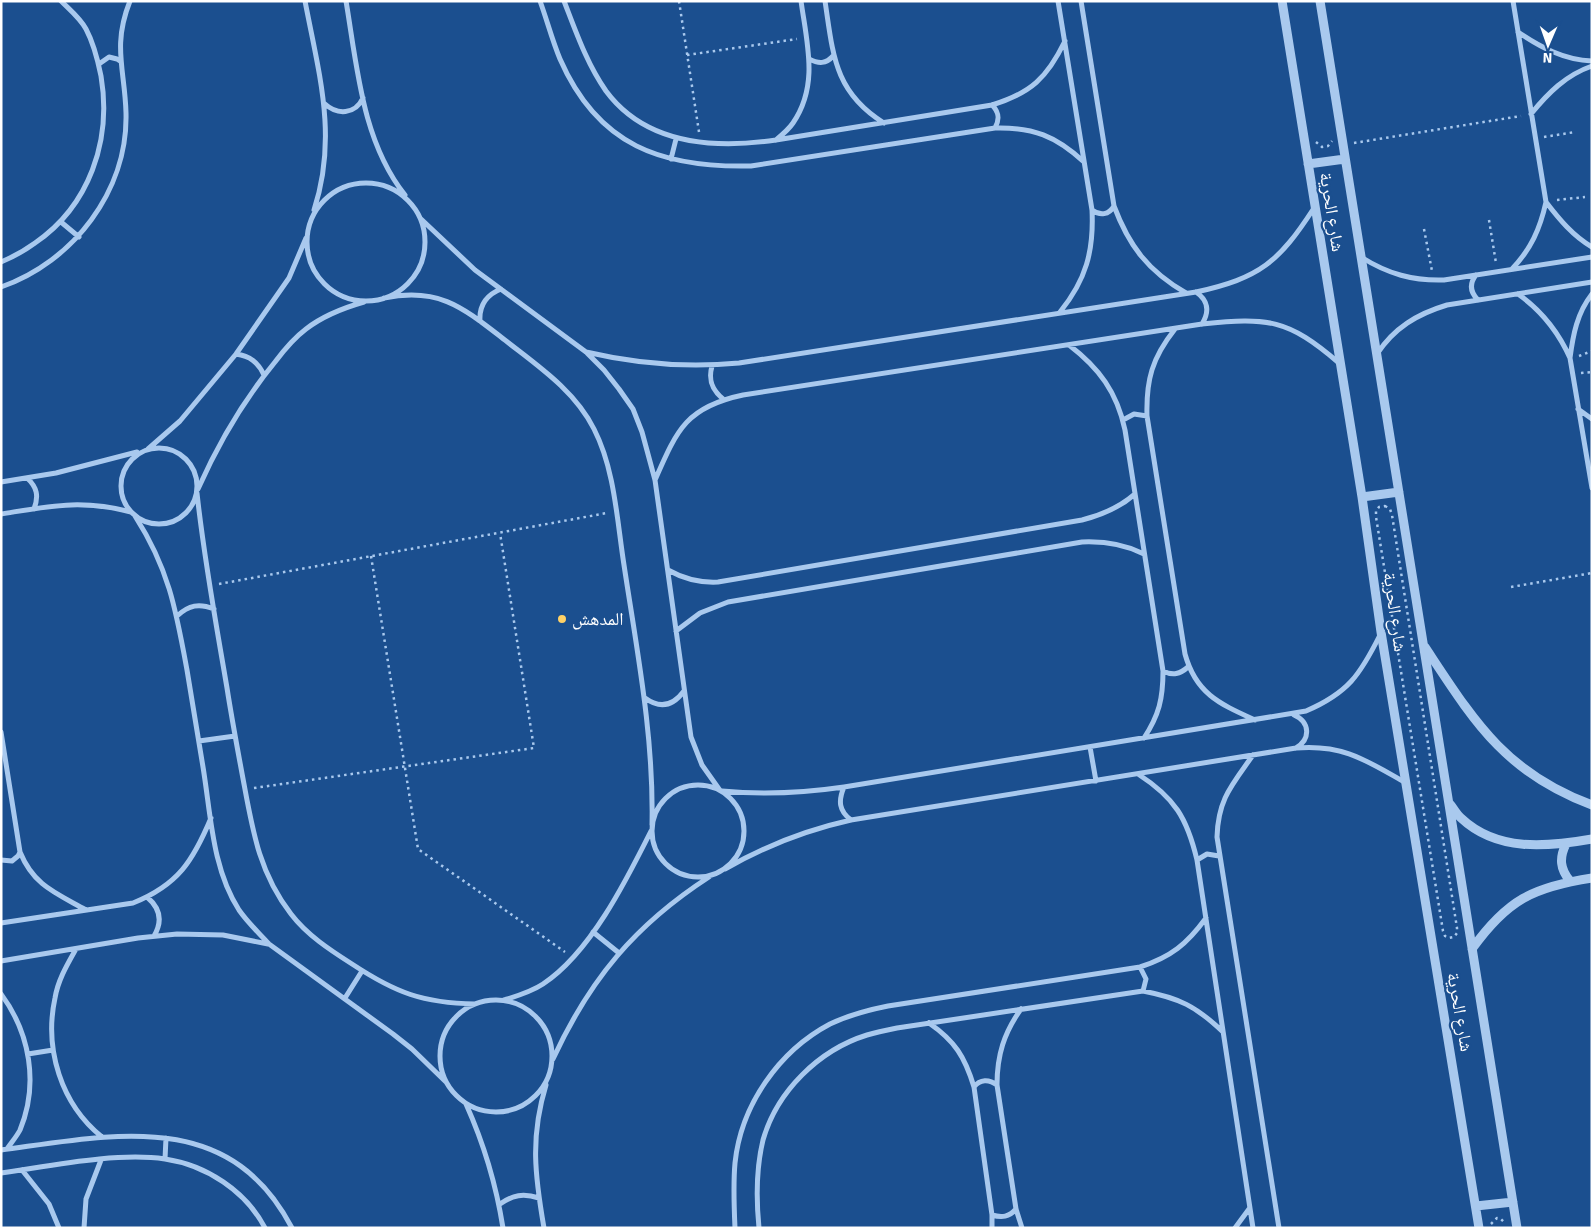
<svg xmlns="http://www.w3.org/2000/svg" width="1593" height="1229" font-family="Signika,'Noto Naskh Arabic',sans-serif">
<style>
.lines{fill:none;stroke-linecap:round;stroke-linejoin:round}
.path{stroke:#a9c9ee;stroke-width:2.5;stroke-dasharray:2.5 4;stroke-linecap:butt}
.minor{stroke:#a9c9ee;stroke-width:5}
.tertiary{stroke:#a9c9ee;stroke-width:9}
.poi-dot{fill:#ffd166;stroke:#1b4f8f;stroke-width:2}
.labels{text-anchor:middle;stroke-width:4.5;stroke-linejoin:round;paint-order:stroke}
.street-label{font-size:18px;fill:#fff;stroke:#1b4f8f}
.poi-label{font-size:18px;fill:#fff;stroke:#1b4f8f;text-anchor:start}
</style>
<rect width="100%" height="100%" fill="#1b4f8f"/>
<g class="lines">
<!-- path -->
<path class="path" d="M679,1L699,132
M687,55L797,39
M1544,137L1575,132
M1316,142L1322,147L1328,146L1332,141
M1354,143L1521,116
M1557,200L1585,197
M1489,220L1496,263
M1424,229L1432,271
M1579,356L1592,351
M1581,373L1592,372
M1385,506L1390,509L1392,515L1457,928V933L1454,937L1449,938L1445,936L1443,931L1376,517V511L1379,507Z
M371,556L418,849L565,952
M219,584L607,513
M1511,587L1592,573
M254,788L534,748L500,533
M1491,1224L1497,1218L1501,1219L1504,1222"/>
<!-- minor -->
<path class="minor" d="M305,1C319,74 338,137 314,210
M346,1C357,66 362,141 405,195
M540,1C547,20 552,40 560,59C598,146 662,168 751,166L995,128C1033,127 1056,136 1084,162
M564,1C576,32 587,64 606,91C646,145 715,149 776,140L992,105C1031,93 1047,78 1065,41
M825,1C833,54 834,92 884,123
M1058,1L1092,210C1094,251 1086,280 1060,312
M1081,1L1114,206C1129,246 1148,271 1186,293
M1518,32C1540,47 1564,60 1592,61
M809,59C819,64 826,64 833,56
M99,64L109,57L117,59L120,61
M325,104C337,115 355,115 363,98
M992,105C999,112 1000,119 995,128
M1531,114C1548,93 1566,75 1592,66
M776,140C782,135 789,129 793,123C819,85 807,44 801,1
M671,159L676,139
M307 242a59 59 0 1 1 118 0a59 59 0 1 1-118 0Z
M1546,202C1559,219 1573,236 1592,247
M1092,210C1100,216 1109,215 1114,206
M421,219L475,270L586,352L604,370L619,389L633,409L642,432L655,480L691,737L702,765L719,789
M61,222L79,237
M1361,257C1388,274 1413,281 1444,280L1592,257
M1,262C13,257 24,251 35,243C89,206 112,141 101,76C98,61 94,44 86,29C80,18 70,10 61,1
M1512,269C1531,249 1540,229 1546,202L1513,1
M1476,275C1469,284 1470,292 1478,300
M1,287C73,262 128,191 126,113C125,70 112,46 130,1
M1196,292C1208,300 1210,311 1202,324
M1518,294C1542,311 1558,331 1570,358
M1592,294C1577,313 1573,335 1570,358L1592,488
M384,298C437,287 461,306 501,337C535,364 574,389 594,429C615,470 617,521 624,565C637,651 654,737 652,825
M480,321C479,305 486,295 501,289
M1175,329C1152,358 1146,380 1147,416L1185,654C1196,694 1220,704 1255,720
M1069,345C1099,368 1117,392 1125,430L1163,671C1163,699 1159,715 1144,738
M586,352C637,364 687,368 739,363L1196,292C1260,278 1279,262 1314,208
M236,354C250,356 258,362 264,375
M1377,354C1394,328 1417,314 1447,305L1592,282
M712,366C708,380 712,390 723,399
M1578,409L1592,419
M1123,420L1134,414L1147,416
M121 486a38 38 0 1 1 76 0a38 38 0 1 1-76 0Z
M148,449L180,421L236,354L289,278L306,238
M27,478C37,487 39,496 34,509
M655,480C677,430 686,407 743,395L1202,324C1268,317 1288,319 1339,363
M1,482L56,473L137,452
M198,489C218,444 243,401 275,362C284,350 294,338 306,329C324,315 343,308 364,302
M197,493C204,559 216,623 227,688C232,720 238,752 244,784C253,833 260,874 291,914C307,935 330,950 352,964C396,993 423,1003 475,1004
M1,514C51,506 81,499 131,512
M135,516C169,569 176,610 187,670C192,702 198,735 203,767C211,815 212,868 239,910C248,923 259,933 269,944L393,1034L412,1049L446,1082
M668,570C684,579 699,583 718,582L1082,520C1102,515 1119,508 1135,494
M177,616C189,605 199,603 214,609
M676,631L700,613L728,602L1082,542C1105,541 1124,544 1144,554
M1163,671C1173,676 1180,674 1188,667
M645,698C660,709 673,706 684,691
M1294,715C1310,722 1311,739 1296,748
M1,732L20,852C34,886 56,893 86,910
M199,741L235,736
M1090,747L1096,781
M1253,755C1232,785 1218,799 1217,837L1279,1228
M1138,774C1175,798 1187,818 1197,860L1253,1228
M652 831a46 46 0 1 1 92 0a46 46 0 1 1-92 0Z
M844,787C838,801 839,811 851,820
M722,791C764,795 803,793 844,787L1306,711C1348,693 1360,675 1380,635
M1,860L12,861L18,856L20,852
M1197,860L1207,854L1219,856
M725,869C765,846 806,830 851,820L1296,748C1344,744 1367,761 1406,783
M147,897C160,908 163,921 154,936
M1,923L133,903C178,885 193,861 211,818
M593,932L619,953
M76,949C67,965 58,980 55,998C44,1049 61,1104 102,1137
M1,961L138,938L177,934L223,935L268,944
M1140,967L1146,979L1143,991
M1,994C30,1033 39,1084 20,1130C17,1136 11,1143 7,1149
M345,998L362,971
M504,1000C517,996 531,992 543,984C590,953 626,881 651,831
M440 1056a56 56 0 1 1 112 0a56 56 0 1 1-112 0Z
M1021,1009C1004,1033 997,1055 997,1085L1016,1209L1022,1228
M929,1023C955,1041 965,1057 974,1087L992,1215V1228
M28,1054L53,1050
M553,1059C590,979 635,925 709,877
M974,1087C980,1079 989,1079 997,1085
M466,1104C484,1144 496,1184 503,1228
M1,1150C112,1135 229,1107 292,1228
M165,1159L166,1138
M22,1170L49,1204L59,1228
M1,1173C50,1166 116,1152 165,1159C206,1165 246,1191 265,1228
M500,1204C513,1195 523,1193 539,1198
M992,1215C1002,1218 1009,1217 1016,1209
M84,1228L86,1199L101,1160
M544,1228C535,1176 530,1137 546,1085
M735,1228C734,1206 733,1185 735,1163C741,1105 779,1051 830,1024C849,1015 868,1010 888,1006L1140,967C1171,957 1187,944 1206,918
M759,1228C756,1198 756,1169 763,1140C777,1091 819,1050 867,1035C877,1032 887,1030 897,1028L1143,991C1179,998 1196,1006 1223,1032
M1235,1228L1249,1209"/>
<!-- tertiary -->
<path class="tertiary" d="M1282,1L1362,497L1381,632L1479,1228
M1320,1L1517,1228
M1308,164L1345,159
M1362,497L1399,492
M1425,647C1474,721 1504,772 1592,805
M1449,803C1453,807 1456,814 1461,818C1497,852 1547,847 1592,839
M1566,844C1559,858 1560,869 1570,881
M1472,949C1507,900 1533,887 1592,878
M1476,1206L1513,1202"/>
</g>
<!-- markers -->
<circle class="poi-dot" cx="562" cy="619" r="5"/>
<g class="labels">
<!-- street labels -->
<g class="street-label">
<text transform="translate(1332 212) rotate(81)" y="6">شارع الحرية</text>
<text transform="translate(1395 612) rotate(82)" y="6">شارع الحرية</text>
<text transform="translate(1460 1012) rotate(80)" y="6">شارع الحرية</text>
</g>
<!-- poi labels -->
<g class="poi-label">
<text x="572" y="625">المدهش</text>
</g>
</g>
<!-- border -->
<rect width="1593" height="1229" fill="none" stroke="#ffffff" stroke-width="5"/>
<!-- north arrow -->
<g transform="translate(1548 45) rotate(182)" stroke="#1b4f8f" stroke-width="4" paint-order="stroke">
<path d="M0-4L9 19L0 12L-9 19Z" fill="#ffffff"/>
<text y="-8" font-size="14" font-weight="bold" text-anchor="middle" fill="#ffffff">N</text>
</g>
</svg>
